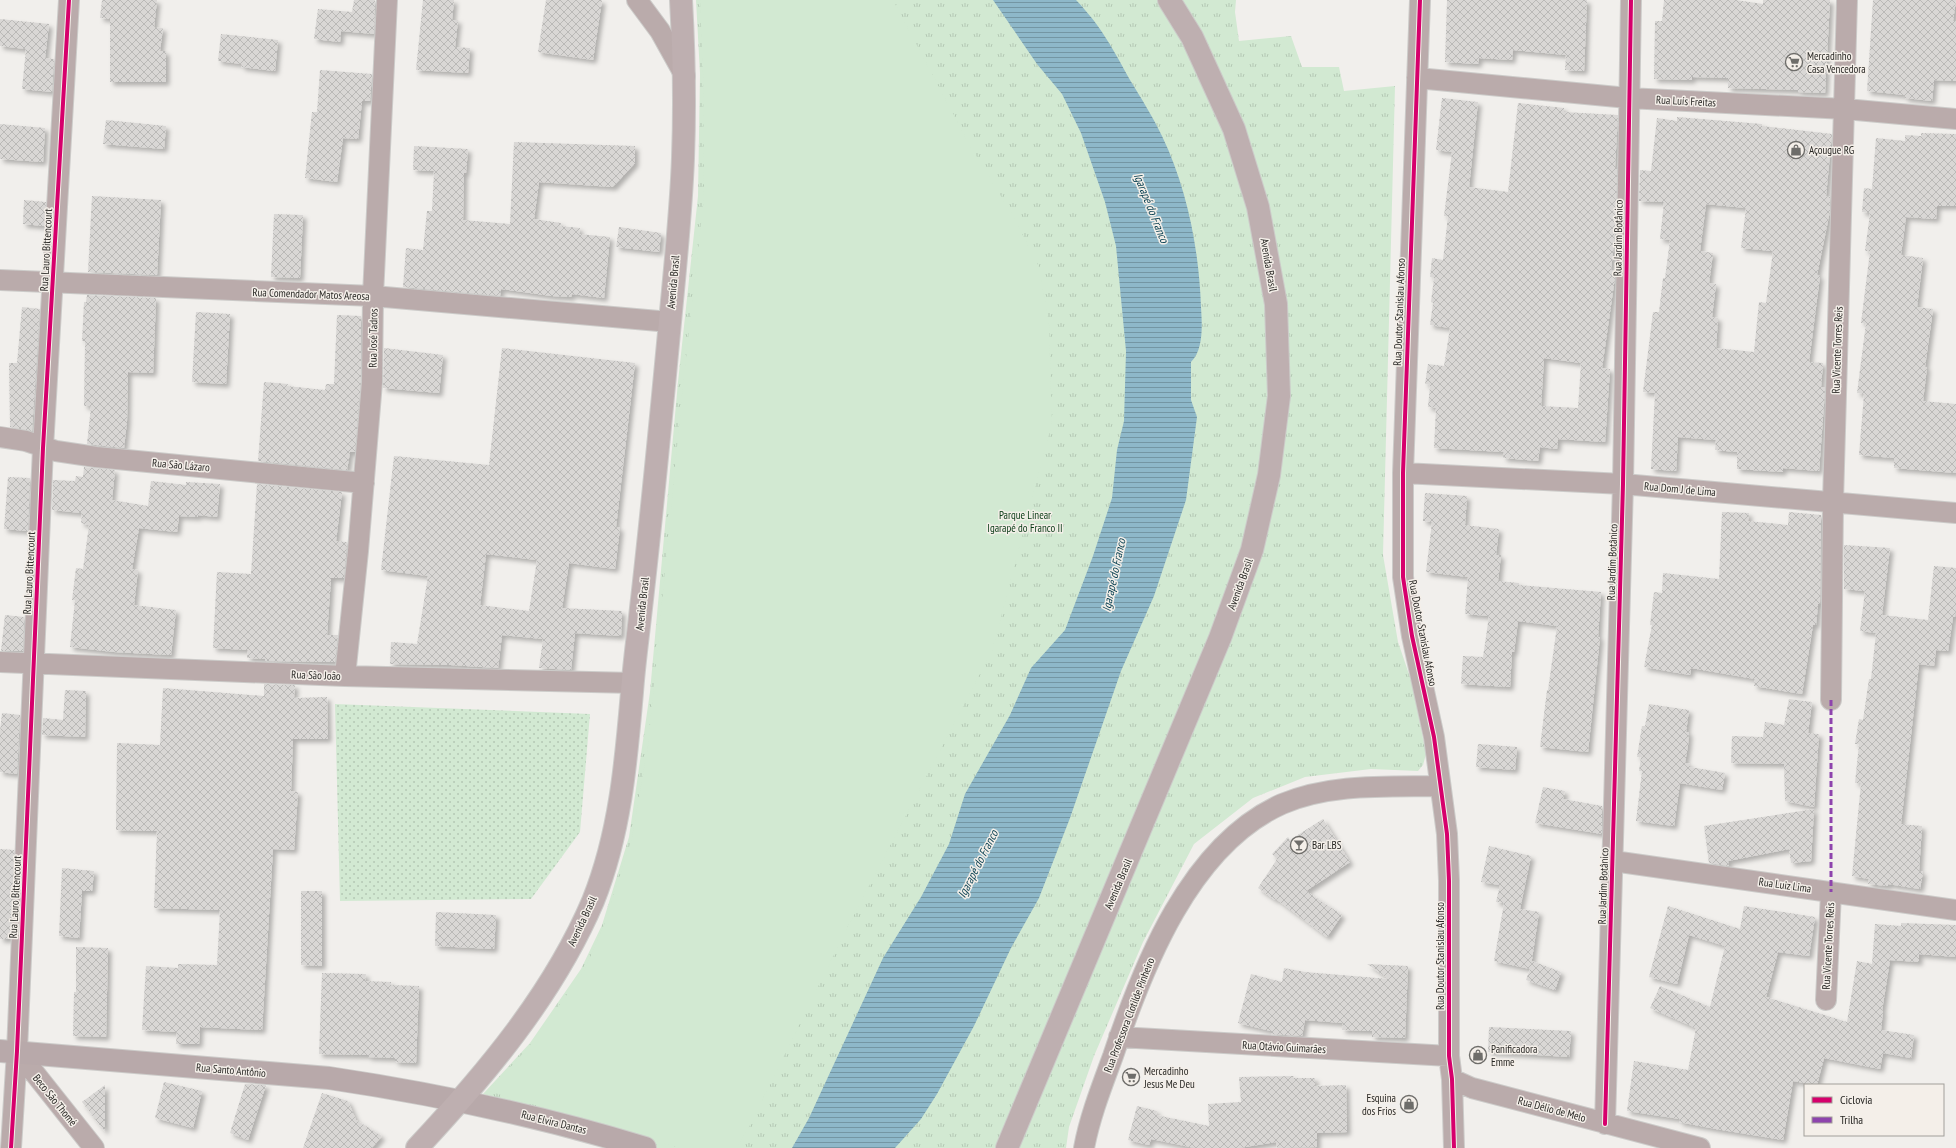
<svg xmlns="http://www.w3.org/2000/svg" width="1956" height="1148" font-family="'PT Sans Narrow',sans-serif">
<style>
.grass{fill:url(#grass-dots)}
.park{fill:url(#park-tufts)}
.pitch{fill:#d2e9d2}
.water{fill:url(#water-rules)}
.building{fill:url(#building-cross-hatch);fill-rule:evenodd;filter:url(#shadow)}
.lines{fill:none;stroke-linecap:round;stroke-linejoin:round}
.street-casing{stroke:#cccbc9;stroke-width:22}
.secondary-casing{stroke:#cccbc9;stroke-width:24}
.highway-casing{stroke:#cccbc9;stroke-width:24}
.street{stroke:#baabab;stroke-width:20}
.secondary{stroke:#b8a9aa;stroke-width:22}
.highway{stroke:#beafb0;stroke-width:22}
.quiet{stroke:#8e44ad;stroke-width:3;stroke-dasharray:6 3;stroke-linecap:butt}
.cycleway-casing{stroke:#f4efe9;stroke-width:6}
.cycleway{stroke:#d6006c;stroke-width:4}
.labels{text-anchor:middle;stroke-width:3;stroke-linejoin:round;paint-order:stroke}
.poi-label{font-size:11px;fill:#282724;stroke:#f4efe9;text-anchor:start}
.street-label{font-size:11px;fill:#282724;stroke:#f4efe9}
.park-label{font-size:11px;fill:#073a14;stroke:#f4efe9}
.water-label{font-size:12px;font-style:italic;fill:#043d4f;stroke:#f4efe9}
</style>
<defs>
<pattern id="grass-dots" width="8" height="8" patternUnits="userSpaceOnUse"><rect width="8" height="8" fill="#d2e9d2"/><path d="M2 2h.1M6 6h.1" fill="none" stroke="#b4c8b4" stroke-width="1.8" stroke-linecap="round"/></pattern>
<pattern id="park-tufts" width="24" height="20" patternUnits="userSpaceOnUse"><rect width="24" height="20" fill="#d2e9d2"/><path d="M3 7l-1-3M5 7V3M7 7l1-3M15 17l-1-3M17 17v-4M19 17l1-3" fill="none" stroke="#b4c8b4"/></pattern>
<pattern id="water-rules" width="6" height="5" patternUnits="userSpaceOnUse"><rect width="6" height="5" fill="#8eb8c9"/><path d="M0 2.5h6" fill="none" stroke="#7496a3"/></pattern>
<pattern id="building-cross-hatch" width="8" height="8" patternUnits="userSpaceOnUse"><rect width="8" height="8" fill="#d9d7d5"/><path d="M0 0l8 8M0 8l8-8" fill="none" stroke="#bab9b7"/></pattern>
<filter id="shadow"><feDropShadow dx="3.5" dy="3.5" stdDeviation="2" flood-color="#0004"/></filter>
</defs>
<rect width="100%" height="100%" fill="#f1efec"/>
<!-- grass -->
<path class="grass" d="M335,704L590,714L580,832L531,899L340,901Z"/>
<!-- park -->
<path class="park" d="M696,0H1236L1235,12L1239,41L1291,36L1302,67H1339L1344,91L1395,86L1383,555L1398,642L1412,683L1426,754L1423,765L1418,771L1371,769L1305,777L1253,798L1194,844L1143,942L1094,1056L1069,1127L1066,1148H609L612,1127L483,1094L530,1043L581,969L602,925L629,837L650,692L678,382L698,196L700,74Z"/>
<!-- pitch -->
<path class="pitch" d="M700,0H893L969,144L1013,216L1039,267L1049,324L1052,423L992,651L847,928L748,1129L736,1148H679L488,1091L528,1048L584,971L604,925L632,838L648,746L683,385L704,197L703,72Z"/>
<!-- water -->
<path class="water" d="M993,0H1076C1101,26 1113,49 1130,80C1141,98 1153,117 1162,136C1187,188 1199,249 1201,307C1202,324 1204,349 1191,362V400L1197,417L1186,500L1154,596L1121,671L1070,818L1039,898L1011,948L974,1026L937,1094L921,1119L895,1148H792L809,1118L883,958L921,897L949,844L965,794L1010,715L1031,668L1065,630L1093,556L1112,498L1117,450L1124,421L1126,351L1116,246L1105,202L1081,133L1062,94L1037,64Z"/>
<!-- building -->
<path class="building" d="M102,0H157L154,27L163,28L160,51H166V82H110V19L100,18Z
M354,0H375L374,34L341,31L340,42L314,39L318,9L352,12Z
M423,0H454L452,20H458L455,47L470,48L468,73L416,70Z
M546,0H602L593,60L538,52Z
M1447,0H1587L1584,71L1565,70L1566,55L1513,50L1512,60L1479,58L1478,64L1445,62Z
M1664,0H1736L1763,4V0H1830L1825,93L1798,92V90L1728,88V78L1692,77V80L1654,79L1655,21H1662Z
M1873,0H1956L1953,21H1956V81L1934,80L1932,101L1905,98V95L1867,91Z
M0,19L49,24L45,58L54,59L52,92L22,89L26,49L0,46Z
M221,34L278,40L275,71L241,67L242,64L218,61Z
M320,70L372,74L370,101H362L358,139L343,138L337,182L305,178L312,112H317Z
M1442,98L1478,102L1469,187L1508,192L1518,103L1564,108V112L1618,115L1615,167H1617L1616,226L1611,270L1615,271V277L1602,368L1610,369L1605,442L1558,439L1557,449L1540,447L1538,461L1503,458L1504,452L1434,448L1436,408L1428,407L1430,385L1425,384L1428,364L1444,366L1450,328L1430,325L1433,303L1431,302L1434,278L1430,277L1432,258L1443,260L1448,216H1444L1452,152L1436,150ZM1544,358L1581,363L1578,408L1541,406Z
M1677,117L1762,124V126L1832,134L1826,196L1830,197V211L1817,275L1820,276L1809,362L1823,363L1821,387H1825L1824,404L1819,471L1783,468V472L1737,469V452L1715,450L1716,440L1678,437L1676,471L1651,469L1655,393L1643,392L1653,312H1659L1663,278H1665L1670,240L1660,239L1664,202L1639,201L1640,170L1651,171L1657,118L1677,121ZM1706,204L1746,208L1741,248L1773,251L1766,303L1759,302L1754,352L1716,348L1718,318L1712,317L1716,284L1709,283L1713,253L1700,251Z
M106,120L166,126L164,149L103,144Z
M0,124L45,128L43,162L0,159Z
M1921,133L1956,134V206H1937L1936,219L1906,217L1901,255L1923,258L1917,307L1933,309L1925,367H1927L1923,401L1956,404V473L1894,468V458L1859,455L1864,394L1857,393L1866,323H1861L1870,251H1865L1870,213L1862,212L1864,188L1872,189L1876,138L1905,141V135L1921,136Z
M514,142L635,146V163L613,187L539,182L534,219L561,223L560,226L580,228L579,234L610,237L604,298L572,294L571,297L552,296L501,289L500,296L403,287L406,248L423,250L427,211H432L434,171L413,170L414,146L468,149L466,173H464L463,220L510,224Z
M92,196L161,200L157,275L88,272Z
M24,200L46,202L44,226L23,224Z
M274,214L303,215L300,278L271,277Z
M619,227L661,233L659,252L616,247Z
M87,295L156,298L153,373L128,372L127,421L124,448L87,444L91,406H84L85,341H82L84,302H86Z
M22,307L40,309L32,431L10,427L9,363H17Z
M196,312L230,314L226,384L192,382Z
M337,315L361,316V381L355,452H350L347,470L258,461L264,382L288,384L287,386L325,390L326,384H334Z
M384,348L443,355L439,393L383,388Z
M502,348L635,363L616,527L620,528L615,569L569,563L562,608L622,611L621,636L575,633L571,670L539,668L543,639L502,635L498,668L451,665L390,664L391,642L417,644L428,576L381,570L394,456L489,465ZM486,554L537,560L529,611L480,605Z
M84,467L115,470L112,500L148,506L151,481L186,485V482L220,484L217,517L198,515V517L179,516L177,532L139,528L132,569L138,570L134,605L176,610L171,655L114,652L70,647L75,600H72L76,568L83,569L89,525L81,523L82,513L52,510L53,480L75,481L76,476L83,477Z
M8,477L30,478L28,531L4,529Z
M257,484L342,492L336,541L347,542L344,578H331L327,635H338L335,662L265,661V659L247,658L248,650L213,648L217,572L251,574Z
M1425,493L1467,496L1465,525L1499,529L1496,555H1501L1498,581L1519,583V585L1601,592L1598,637H1600L1588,752L1540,747L1547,690H1548L1557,626L1518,621L1514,652H1512L1510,687L1461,684L1463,656L1483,657L1489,616L1465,614L1468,577L1426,572L1432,522L1423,521Z
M1722,512L1749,513L1748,521L1788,525L1789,512L1821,515L1820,604H1818L1816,625H1813L1802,694L1754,686L1755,679L1691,668L1690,675L1644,667L1652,625H1650L1654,592L1662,593L1663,573L1719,579Z
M1844,545L1890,548L1882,615L1928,620L1934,566L1956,568V608L1955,617H1953L1948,651L1936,650L1934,666L1919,664L1901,824L1922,826L1919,871L1923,872L1920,889L1888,884V886L1868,884L1869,879L1852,876L1861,783H1855L1859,744H1855L1859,719L1863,720L1869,679H1871L1876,633L1860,631L1865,591L1844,589Z
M5,615L24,617L23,651H1Z
M264,684L295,685L294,698L327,697L328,739H293L291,791L298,792L294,850L273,849L262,1030L200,1027L199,1044H176L177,1032L142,1030L146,966L178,968V964L217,965L220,910L154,908L157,831L116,830L117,743L160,745L163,688L264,696Z
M65,690L86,691L85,737L42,735L43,718L63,720Z
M1789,699L1812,702L1808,733L1819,734L1814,807L1785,801L1784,764L1731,763L1732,736L1763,737L1765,722L1784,725Z
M1649,704L1689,710L1686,732H1689L1688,745L1685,763L1690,764V767L1725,773L1722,790L1680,783L1674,826L1636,821L1642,771H1639L1641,757H1637L1642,726H1645Z
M2,713L20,715L17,774L0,772V731Z
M1478,744L1517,747L1515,770L1476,767Z
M1543,787L1565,791L1563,799L1602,806V834L1535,823Z
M1814,809L1811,861L1791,863L1789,849L1728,861L1729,866L1709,863L1704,826Z
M1323,819L1350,862L1306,891L1342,915L1327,937L1276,899L1275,900L1258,888L1277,859L1272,854L1288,837L1290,840Z
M1489,846L1531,856L1520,909L1539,912L1531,966L1532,961L1561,972L1555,990L1526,980L1530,969L1494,961L1504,903L1496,902L1500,885L1481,882Z
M0,849L14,850L10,939H0Z
M62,868L94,871L92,891H82L79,938L59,936Z
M301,891H322V966L301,965Z
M1668,906L1740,929L1744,906L1815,917L1809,956L1778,952L1766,997L1847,1022L1857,961L1872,964L1875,924L1901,926V923L1956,925V957L1919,954V962L1890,960L1882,1011H1883L1881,1030L1914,1035L1911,1058L1883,1053L1880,1069L1824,1058L1817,1085L1793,1081L1783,1140L1716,1129L1679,1122L1680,1119L1627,1111L1634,1061L1688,1070L1696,1028L1650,1008L1660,986L1710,1007L1725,946L1689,935L1677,984L1649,977Z
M436,912L496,915L494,949L435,946Z
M76,947L108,948L106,1037L73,1036L74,992H76Z
M1367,964L1408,966L1405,1038L1372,1037V1031L1342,1030L1343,1023L1305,1020L1302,1036L1271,1034V1031L1238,1023L1251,974L1282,982L1284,968L1305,972L1389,979Z
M322,973L366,974L365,981L391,982V985L419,986L416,1063L395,1062V1058L368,1057V1055L319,1054Z
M1489,1027L1571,1031L1569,1057L1488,1052Z
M1294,1076L1293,1078H1315V1086L1346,1085L1347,1132L1317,1133V1147L1277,1148L1276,1142L1239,1148H1195L1151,1139L1149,1145L1128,1140L1137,1106L1157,1111L1156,1115L1209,1126L1208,1104L1241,1102L1239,1077Z
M164,1082L202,1091L193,1128L155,1118Z
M245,1084L266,1085L248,1140L230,1133Z
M105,1085V1132L82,1102Z
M322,1093L348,1101L356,1120L382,1136L372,1148H303Z"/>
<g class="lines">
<!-- street casing -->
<g class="street-casing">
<path id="street" d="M637,0L660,31L685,76
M1420,0L1403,473V577L1412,636L1434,737L1447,834L1449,881V1056L1452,1079L1454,1148
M1417,78L1628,98L1845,109L1956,119
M0,280L373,296L670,322
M0,437L26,441L56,451L96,457L364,483
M1403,473L1623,484L1956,513
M0,662L345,676L633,683
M345,676L358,551L372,382L373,296L387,0
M1831,700L1833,502L1847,0
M1613,861L1956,910
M1826,1000L1831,892
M1119,1037L1449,1056
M17,1051L94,1148
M1452,1079L1472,1088L1700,1148
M1605,1124L1623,484L1631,0
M11,1148L17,1051L43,448L69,0
M1084,1148C1090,1116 1102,1086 1113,1056C1143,966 1190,845 1282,804C1331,783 1388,787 1440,786"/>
</g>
<!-- secondary casing -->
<g class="secondary-casing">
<path id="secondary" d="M0,1051L329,1078C436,1094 541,1116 645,1148"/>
</g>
<!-- highway casing -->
<g class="highway-casing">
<path id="highway" d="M417,1148C485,1075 553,995 593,901C620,834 626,763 632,692C634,664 638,636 641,608C652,513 661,418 670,322C675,268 681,213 683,158C685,105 684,53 681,0
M1007,1148L1220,638L1252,550L1269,475L1279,396L1276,304L1258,207L1234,129L1192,37L1169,0"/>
</g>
<!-- street -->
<use href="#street" class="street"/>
<!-- secondary -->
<use href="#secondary" class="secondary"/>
<!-- highway -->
<use href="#highway" class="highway"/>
<!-- quiet -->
<path class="quiet" d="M1831,700V892"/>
<!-- cycleway casing -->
<g class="cycleway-casing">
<path id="cycleway" d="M1420,0L1403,473V577L1412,636L1434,737L1447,834L1449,881V1056L1452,1079L1454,1148
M1605,1124L1623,484L1631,0
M11,1148L17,1051L43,448L69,0"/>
</g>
<!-- cycleway -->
<use href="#cycleway" class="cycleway"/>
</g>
<!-- icons -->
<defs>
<g id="supermarket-ring" transform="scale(0.9)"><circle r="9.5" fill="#f4efe9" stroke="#6e6d6a" stroke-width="1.5"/><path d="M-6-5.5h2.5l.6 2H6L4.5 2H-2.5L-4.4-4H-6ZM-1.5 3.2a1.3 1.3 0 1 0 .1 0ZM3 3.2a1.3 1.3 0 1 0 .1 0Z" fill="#6e6d6a"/></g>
<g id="shop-ring" transform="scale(0.9)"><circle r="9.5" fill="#f4efe9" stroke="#6e6d6a" stroke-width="1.5"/><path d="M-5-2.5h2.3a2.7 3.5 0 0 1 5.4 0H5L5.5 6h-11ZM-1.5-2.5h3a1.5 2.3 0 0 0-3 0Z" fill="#6e6d6a"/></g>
<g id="bar-ring" transform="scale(0.9)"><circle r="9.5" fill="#f4efe9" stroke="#6e6d6a" stroke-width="1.5"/><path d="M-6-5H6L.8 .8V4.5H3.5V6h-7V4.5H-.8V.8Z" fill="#6e6d6a"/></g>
</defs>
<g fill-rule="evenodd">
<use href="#supermarket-ring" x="1794" y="62"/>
<use href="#shop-ring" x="1796" y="150"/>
<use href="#bar-ring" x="1299" y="845"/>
<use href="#shop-ring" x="1478" y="1055"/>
<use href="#supermarket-ring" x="1131" y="1077"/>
<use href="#shop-ring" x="1409" y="1104"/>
</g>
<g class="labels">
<!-- poi labels -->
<g class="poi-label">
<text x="1807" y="60">Mercadinho<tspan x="1807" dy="13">Casa Vencedora</tspan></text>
<text x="1809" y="154">Açougue RG</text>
<text x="1312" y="849">Bar LBS</text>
<text x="1491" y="1053">Panificadora<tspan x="1491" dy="13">Emme</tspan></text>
<text x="1144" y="1075">Mercadinho<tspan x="1144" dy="13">Jesus Me Deu</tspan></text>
<text x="1396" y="1102" text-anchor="end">Esquina<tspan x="1396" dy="13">dos Frios</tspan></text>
</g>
<!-- street labels -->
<g class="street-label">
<text transform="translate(1686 101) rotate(3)" y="4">Rua Luís Freitas</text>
<text transform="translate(1618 238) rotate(-89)" y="4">Rua Jardim Botânico</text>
<text transform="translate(46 250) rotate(-87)" y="4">Rua Lauro Bittencourt</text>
<text transform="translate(1269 265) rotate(80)" y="4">Avenida Brasil</text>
<text transform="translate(673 282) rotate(-85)" y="4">Avenida Brasil</text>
<text transform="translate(311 294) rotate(2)" y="4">Rua Comendador Matos Areosa</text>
<text transform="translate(1399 312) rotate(-88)" y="4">Rua Doutor Stanislau Afonso</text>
<text transform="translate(373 338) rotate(-89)" y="4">Rua José Tadros</text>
<text transform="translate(1837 350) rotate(-88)" y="4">Rua Vicente Torres Reis</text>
<text transform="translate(181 465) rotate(5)" y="4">Rua São Lázaro</text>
<text transform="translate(1680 489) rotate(5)" y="4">Rua Dom J de Lima</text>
<text transform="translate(1612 562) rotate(-88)" y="4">Rua Jardim Botânico</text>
<text transform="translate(29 573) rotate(-87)" y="4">Rua Lauro Bittencourt</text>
<text transform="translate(1240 584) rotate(-70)" y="4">Avenida Brasil</text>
<text transform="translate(642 604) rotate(-84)" y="4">Avenida Brasil</text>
<text transform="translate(1423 633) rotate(79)" y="4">Rua Doutor Stanislau Afonso</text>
<text transform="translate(316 675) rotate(2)" y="4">Rua São João</text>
<text transform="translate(1118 884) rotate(-67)" y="4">Avenida Brasil</text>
<text transform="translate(1785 885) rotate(8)" y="4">Rua Luiz Lima</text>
<text transform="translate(1603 886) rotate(-88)" y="4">Rua Jardim Botânico</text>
<text transform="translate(15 897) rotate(-87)" y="4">Rua Lauro Bittencourt</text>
<text transform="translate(582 921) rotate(-65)" y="4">Avenida Brasil</text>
<text transform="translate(1828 946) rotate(-87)" y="4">Rua Vicente Torres Reis</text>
<text transform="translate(1440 956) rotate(-90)" y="4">Rua Doutor Stanislau Afonso</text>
<text transform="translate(1129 1015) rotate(-69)" y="4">Rua Professora Clotilde Pinheiro</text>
<text transform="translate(1284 1047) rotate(3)" y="4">Rua Otávio Guimarães</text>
<text transform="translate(231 1070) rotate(5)" y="4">Rua Santo Antônio</text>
<text transform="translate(55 1100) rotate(51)" y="4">Beco São Thomé</text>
<text transform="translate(1552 1109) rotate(15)" y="4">Rua Délio de Melo</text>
<text transform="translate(554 1122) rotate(14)" y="4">Rua Elvira Dantas</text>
</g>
<!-- park labels -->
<g class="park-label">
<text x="1025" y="519">Parque Linear<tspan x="1025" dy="13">Igarapé do Franco II</tspan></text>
</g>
<!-- water labels -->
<g class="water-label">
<text transform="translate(1151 208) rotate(68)" y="4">Igarapé do Franco</text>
<text transform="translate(1114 575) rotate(-78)" y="4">Igarapé do Franco</text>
<text transform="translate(978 864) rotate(-63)" y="4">Igarapé do Franco</text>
</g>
</g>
<!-- legend -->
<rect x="1804" y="1084" width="140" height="52" fill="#f4efe9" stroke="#a29f9a"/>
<rect x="1812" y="1097" width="20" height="6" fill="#d6006c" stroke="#a29f9a"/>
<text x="1840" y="1104" font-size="12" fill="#282724">Ciclovia</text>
<rect x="1812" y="1117" width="20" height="6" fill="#8e44ad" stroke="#a29f9a"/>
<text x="1840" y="1124" font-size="12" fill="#282724">Trilha</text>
</svg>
